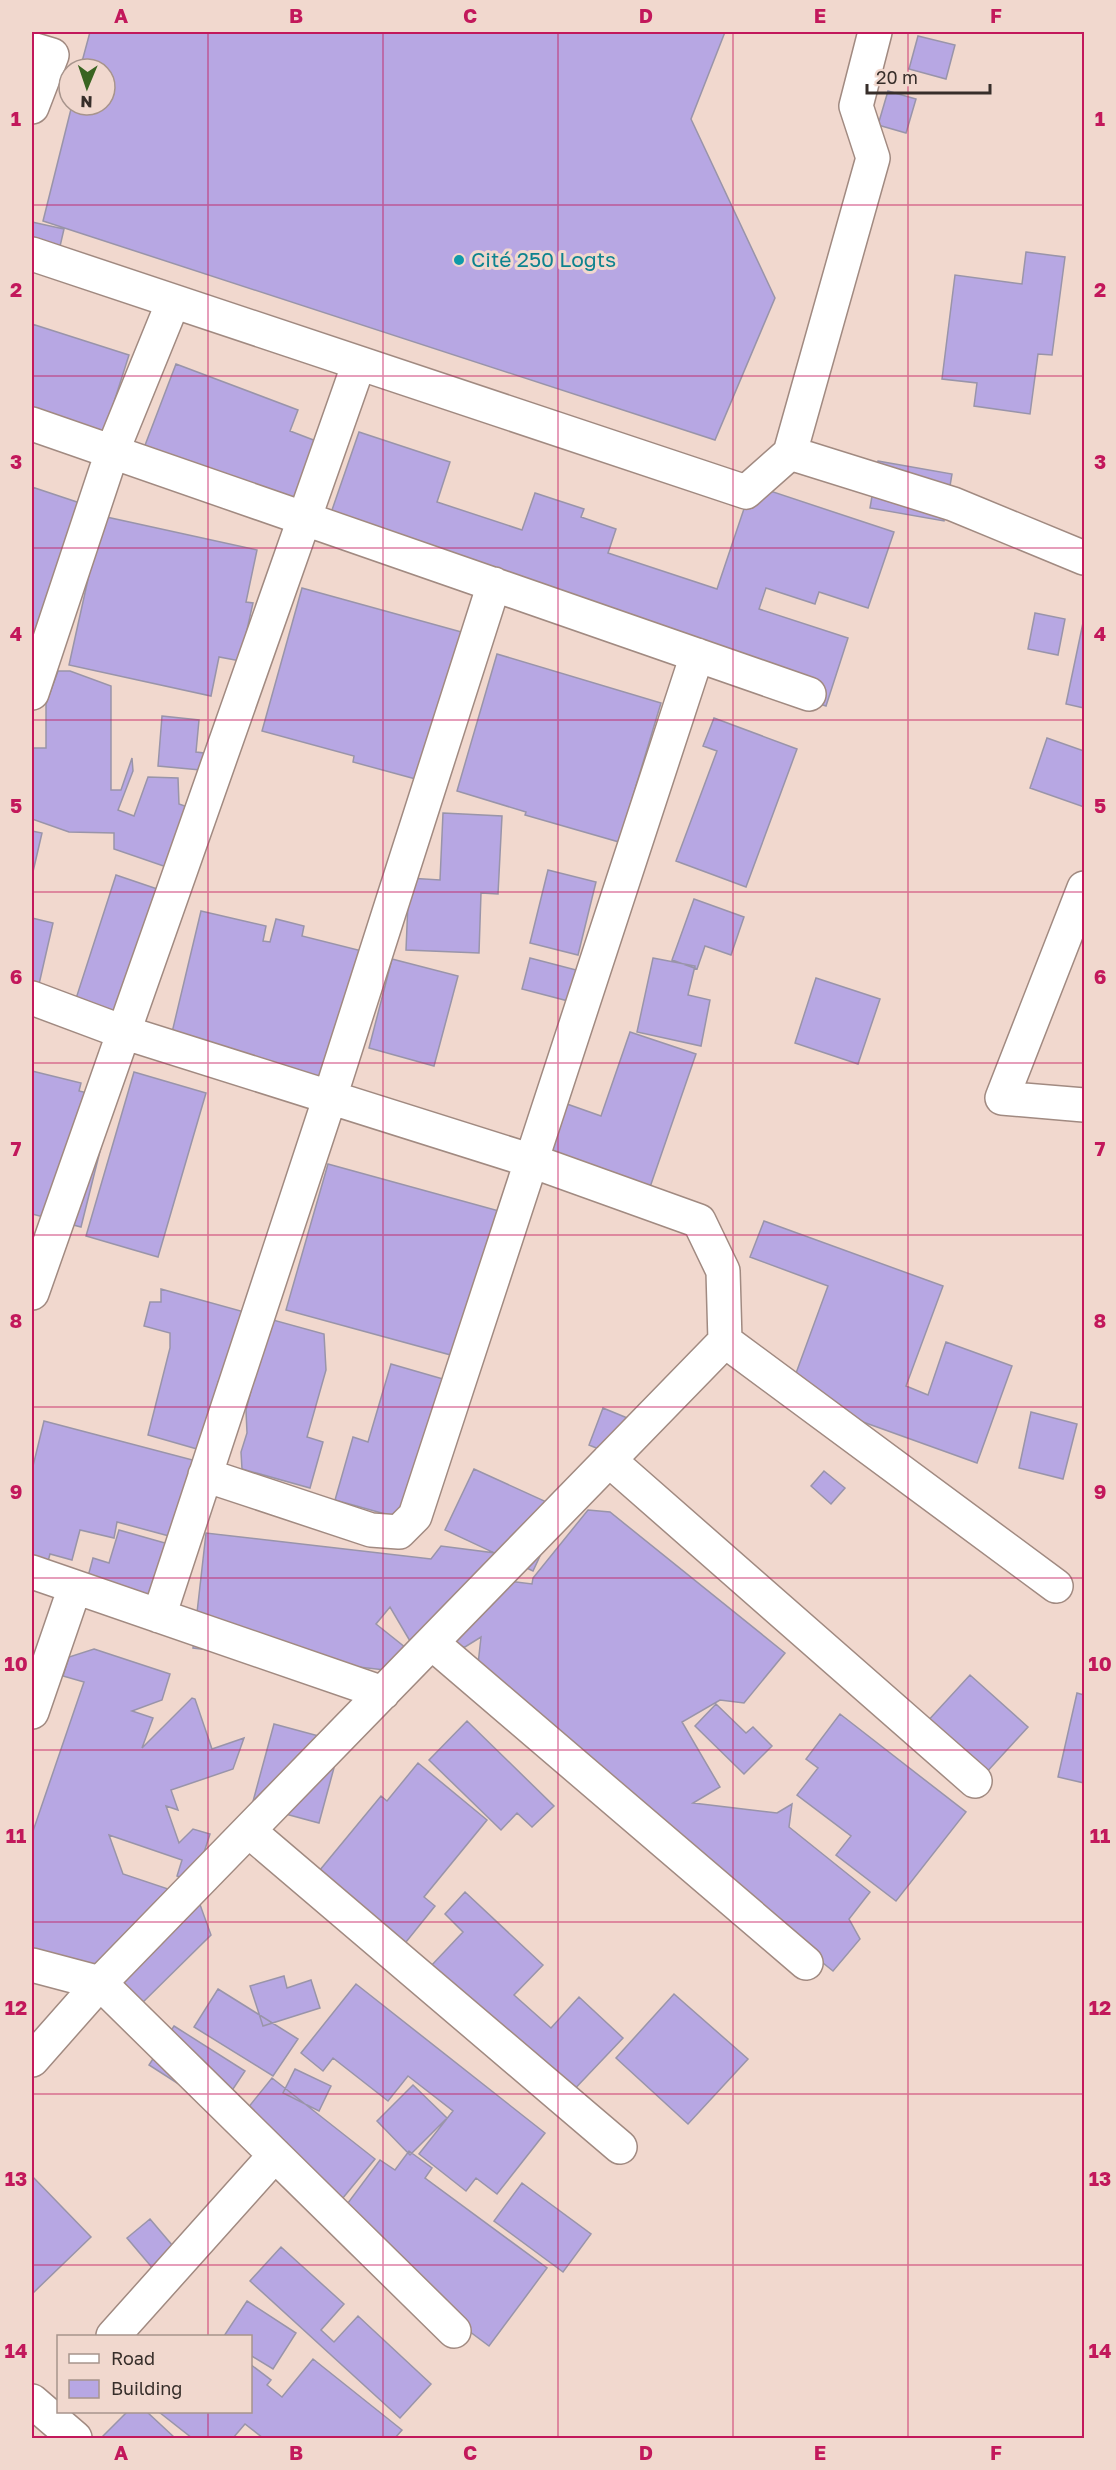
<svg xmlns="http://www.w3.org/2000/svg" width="1116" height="2470" font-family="'Golos Text',sans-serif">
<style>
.building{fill:#b7a7e3;stroke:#9994a9;stroke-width:1.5}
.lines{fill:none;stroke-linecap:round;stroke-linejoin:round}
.minor-casing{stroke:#a18a81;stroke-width:36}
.minor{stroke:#fff;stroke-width:33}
.grid{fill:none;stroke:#c2185b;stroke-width:1.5;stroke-opacity:0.55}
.culture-dot{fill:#0f9aa8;stroke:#f1d8ce;stroke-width:2}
.labels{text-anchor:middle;stroke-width:6;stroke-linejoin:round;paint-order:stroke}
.culture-label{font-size:21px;fill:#0d838f;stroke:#f1d8ce;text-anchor:start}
.neatline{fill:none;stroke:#c2185b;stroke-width:2}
.grid-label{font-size:20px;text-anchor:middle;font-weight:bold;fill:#c2185b}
</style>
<rect width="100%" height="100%" fill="#f1d8ce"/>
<!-- building -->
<path class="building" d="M90,32H725L691,119L775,298L715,440L43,221L72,105H105V69H80Z
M918,36L955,45L946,79L909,69Z
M888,91L916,99L906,133L878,125Z
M32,222L64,229L55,268L32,262Z
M1026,252L1065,257L1052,355L1038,354L1030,414L974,406L977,383L942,379L955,275L1022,284Z
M32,324L129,355L99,449L32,428Z
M176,364L298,410L290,431L324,444L295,520L139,461Z
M359,432L450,462L437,502L522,530L535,493L584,509L581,517L616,529L608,553L717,589L752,485L894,532L868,608L819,592L815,604L766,588L759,609L848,638L826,706L323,536Z
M878,461L952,474L944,521L870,508Z
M32,487L92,507L32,645Z
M102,516L257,550L246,602L253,603L240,661L219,657L211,696L69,665Z
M302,588L476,636L434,784L353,762L354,756L262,731Z
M1035,613L1065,619L1058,655L1028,649Z
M1084,618V708L1066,704Z
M497,654L661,703L619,842L525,815L526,812L457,791Z
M58,671H70L111,686V790H121L132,758L133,771L118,810L134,816L148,777L178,778L179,804L193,809L181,872L114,849V833L69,832L32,819V748H46V704Z
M162,716L199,720L196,752L213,754L211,771L158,766Z
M714,718L797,749L746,887L676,861L717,751L703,746Z
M1047,738L1084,751V807L1030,788Z
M443,813L502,816L498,894L481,893L479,953L406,950L409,878L440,880Z
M32,831L42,833L32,876Z
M548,870L596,882L578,955L530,943Z
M116,875L172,894L127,1029L72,1011Z
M694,899L744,917L731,955L705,946L697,969L672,960Z
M201,911L266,926L263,941L270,942L276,919L304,926L302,936L362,951L328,1090L169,1045Z
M32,918L53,923L37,993L32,991Z
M530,958L580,971L572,1002L522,989Z
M653,958L695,966L688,995L710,1000L701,1046L637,1032Z
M392,959L458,976L434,1066L369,1048Z
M816,978L880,999L858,1064L795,1043Z
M630,1032L696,1054L649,1190L549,1155L567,1104L601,1116Z
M32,1071L81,1083L79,1091L113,1099L81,1227L32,1214Z
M134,1072L206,1093L158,1257L86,1236Z
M328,1164L499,1211L458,1357L286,1310Z
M764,1221L943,1286L906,1386L928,1395L946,1342L1012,1366L977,1463L788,1395L828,1286L750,1257Z
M161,1289L324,1334L326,1370L307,1437L323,1442L310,1488L242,1469L241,1452L247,1433L246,1410L251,1391L218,1382L220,1421L211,1453L148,1435L170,1348V1333L144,1326L150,1302H161Z
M391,1364L443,1379L403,1519L335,1500L353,1437L368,1442Z
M603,1408L637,1422L623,1459L589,1445Z
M1031,1412L1077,1424L1063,1479L1019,1468Z
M44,1421L204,1463L184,1540L117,1522L114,1538L80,1530L72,1560L50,1554L46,1569L32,1566V1470Z
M474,1469L562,1509L533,1571L445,1530Z
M824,1471L845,1488L831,1504L811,1486Z
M588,1510L610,1512L785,1653L744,1703L720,1700L682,1722L720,1787L693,1803L777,1813L792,1804L789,1827L870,1892L849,1919L860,1939L833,1971L476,1683L481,1637L465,1647L410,1641L390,1607L376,1624L421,1660L411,1673L193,1648L206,1533L431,1559L441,1546L495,1553L492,1579L532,1584L533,1578Z
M119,1530L172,1545L153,1609L87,1580L93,1558L109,1563Z
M94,1649L170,1674L162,1700L132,1711L153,1718L142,1748L192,1698L195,1699L212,1749L244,1738L233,1769L171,1790L178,1810L166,1806L179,1843L193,1829L210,1834L198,1871L216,1889L177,1876L182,1860L109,1835L123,1874L198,1899L211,1935L132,2013L32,1979V1834L84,1682L63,1676L69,1657Z
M970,1675L1028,1727L984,1775L926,1723Z
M1077,1693L1084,1695V1783L1058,1777Z
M716,1704L746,1733L753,1727L772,1746L744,1774L695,1726Z
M840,1714L966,1812L896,1901L836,1855L851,1836L797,1795L818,1768L806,1759Z
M467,1721L554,1806L532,1827L517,1813L501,1830L429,1760Z
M274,1724L341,1742L319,1823L252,1805Z
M418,1763L487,1820L424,1897L435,1906L402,1947L315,1876L381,1796L387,1801Z
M465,1892L543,1965L514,1995L551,2028L579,1997L623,2038L568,2096L430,1967L463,1932L445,1914Z
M284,1976L287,1988L311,1980L320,2008L263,2026L250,1986Z
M356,1984L545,2133L497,2194L476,2178L466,2191L419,2154L453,2111L408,2076L388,2101L333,2058L323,2071L301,2053Z
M218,1989L298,2039L273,2076L194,2027Z
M674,1994L748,2059L688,2124L616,2058Z
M174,2026L245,2071L219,2110L149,2065Z
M295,2069L331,2086L319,2111L283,2093Z
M272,2078L375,2159L333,2210L231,2129Z
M413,2085L447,2118L410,2155L377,2121Z
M409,2151L432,2168L425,2178L547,2268L489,2346L330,2227L380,2160L395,2170Z
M32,2176L91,2237L32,2294Z
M522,2183L591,2234L563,2272L494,2221Z
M150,2219L189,2265L166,2284L127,2238Z
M281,2247L344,2304L321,2330L334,2342L358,2316L431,2384L400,2418L250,2281Z
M247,2301L296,2333L273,2369L250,2355V2336H224Z
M313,2359L402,2430L395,2438H263L245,2424L233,2438H192L159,2412H250V2364L271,2380L267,2385L282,2397Z
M127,2412H147L175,2438H101Z"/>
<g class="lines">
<!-- minor casing -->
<g class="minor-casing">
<path id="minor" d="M32,49L52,55L32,107
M32,254L746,492L790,453L953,504L1084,558
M32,424L809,694
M790,453L873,158L856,106L875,32
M32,693L112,452L173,302
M1084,888L1002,1098L1084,1105
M32,998L123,1032L532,1161L699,1221L723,1271L725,1341L100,1983L32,2060
M32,1293L359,363
M725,1341L1056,1586
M609,1460L975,1781
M205,1475L371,1530L399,1532L415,1516L697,655
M32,1572L383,1693
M159,1616L330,1097L494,584
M432,1643L806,1963
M32,1712L75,1587
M249,1831L620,2147
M32,1965L100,1983L454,2331
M113,2336L275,2155
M32,2401L75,2438"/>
</g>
<!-- minor -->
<use href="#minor" class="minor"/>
</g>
<!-- grid -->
<path class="grid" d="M208,32V2336M383,32V2438M558,32V2438M733,32V2438M908,32V2438M32,205H1084M32,376H1084M32,548H1084M32,720H1084M32,892H1084M32,1063H1084M32,1235H1084M32,1407H1084M32,1578H1084M32,1750H1084M32,1922H1084M32,2094H1084M32,2265H1084M208,2412V2438"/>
<!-- markers -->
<circle class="culture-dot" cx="459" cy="260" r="6"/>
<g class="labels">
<!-- culture labels -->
<g class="culture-label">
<text x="471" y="267">Cité 250 Logts</text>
</g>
</g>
<!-- border -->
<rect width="1116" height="2470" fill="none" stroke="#f1d8ce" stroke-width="66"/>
<!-- legend -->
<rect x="57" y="2335" width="195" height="78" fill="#f1d8ce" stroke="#a7948c" stroke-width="1.5"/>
<rect x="69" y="2354" width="30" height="9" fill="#ffffff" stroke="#a7948c" stroke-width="1.5"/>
<text x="111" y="2365" font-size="18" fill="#372e2a">Road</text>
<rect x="69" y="2380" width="30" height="18" fill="#b7a7e3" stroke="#a7948c" stroke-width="1.5"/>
<text x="111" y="2395" font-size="18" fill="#372e2a">Building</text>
<!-- north arrow -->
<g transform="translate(87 87) rotate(182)"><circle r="28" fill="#f1d8ce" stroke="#a7948c" stroke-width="1.5"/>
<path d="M0-4.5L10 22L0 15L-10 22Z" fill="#396421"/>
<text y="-9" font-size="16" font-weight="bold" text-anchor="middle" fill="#372e2a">N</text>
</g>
<!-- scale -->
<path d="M867 84v9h123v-9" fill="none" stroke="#372e2a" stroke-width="3"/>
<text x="876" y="84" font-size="18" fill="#372e2a" stroke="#f1d8ce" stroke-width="4.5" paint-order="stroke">20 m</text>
<rect x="33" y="33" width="1050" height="2404" class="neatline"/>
<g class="grid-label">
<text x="121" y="23">A</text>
<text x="296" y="23">B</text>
<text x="470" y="23">C</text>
<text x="646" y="23">D</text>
<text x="820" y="23">E</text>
<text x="996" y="23">F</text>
<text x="16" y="126">1</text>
<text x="1100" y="126">1</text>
<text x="16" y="297">2</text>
<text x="1100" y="297">2</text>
<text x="16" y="469">3</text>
<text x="1100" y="469">3</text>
<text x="16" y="641">4</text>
<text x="1100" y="641">4</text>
<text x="16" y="813">5</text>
<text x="1100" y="813">5</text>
<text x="16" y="984">6</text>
<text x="1100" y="984">6</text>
<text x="16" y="1156">7</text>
<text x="1100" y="1156">7</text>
<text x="16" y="1328">8</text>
<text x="1100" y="1328">8</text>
<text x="16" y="1499">9</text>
<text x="1100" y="1499">9</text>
<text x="16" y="1671">10</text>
<text x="1100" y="1671">10</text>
<text x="16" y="1843">11</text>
<text x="1100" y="1843">11</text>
<text x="16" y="2015">12</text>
<text x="1100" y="2015">12</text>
<text x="16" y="2186">13</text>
<text x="1100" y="2186">13</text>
<text x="16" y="2358">14</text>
<text x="1100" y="2358">14</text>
<text x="121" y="2460">A</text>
<text x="296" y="2460">B</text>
<text x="470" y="2460">C</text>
<text x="646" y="2460">D</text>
<text x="820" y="2460">E</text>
<text x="996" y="2460">F</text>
</g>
</svg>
